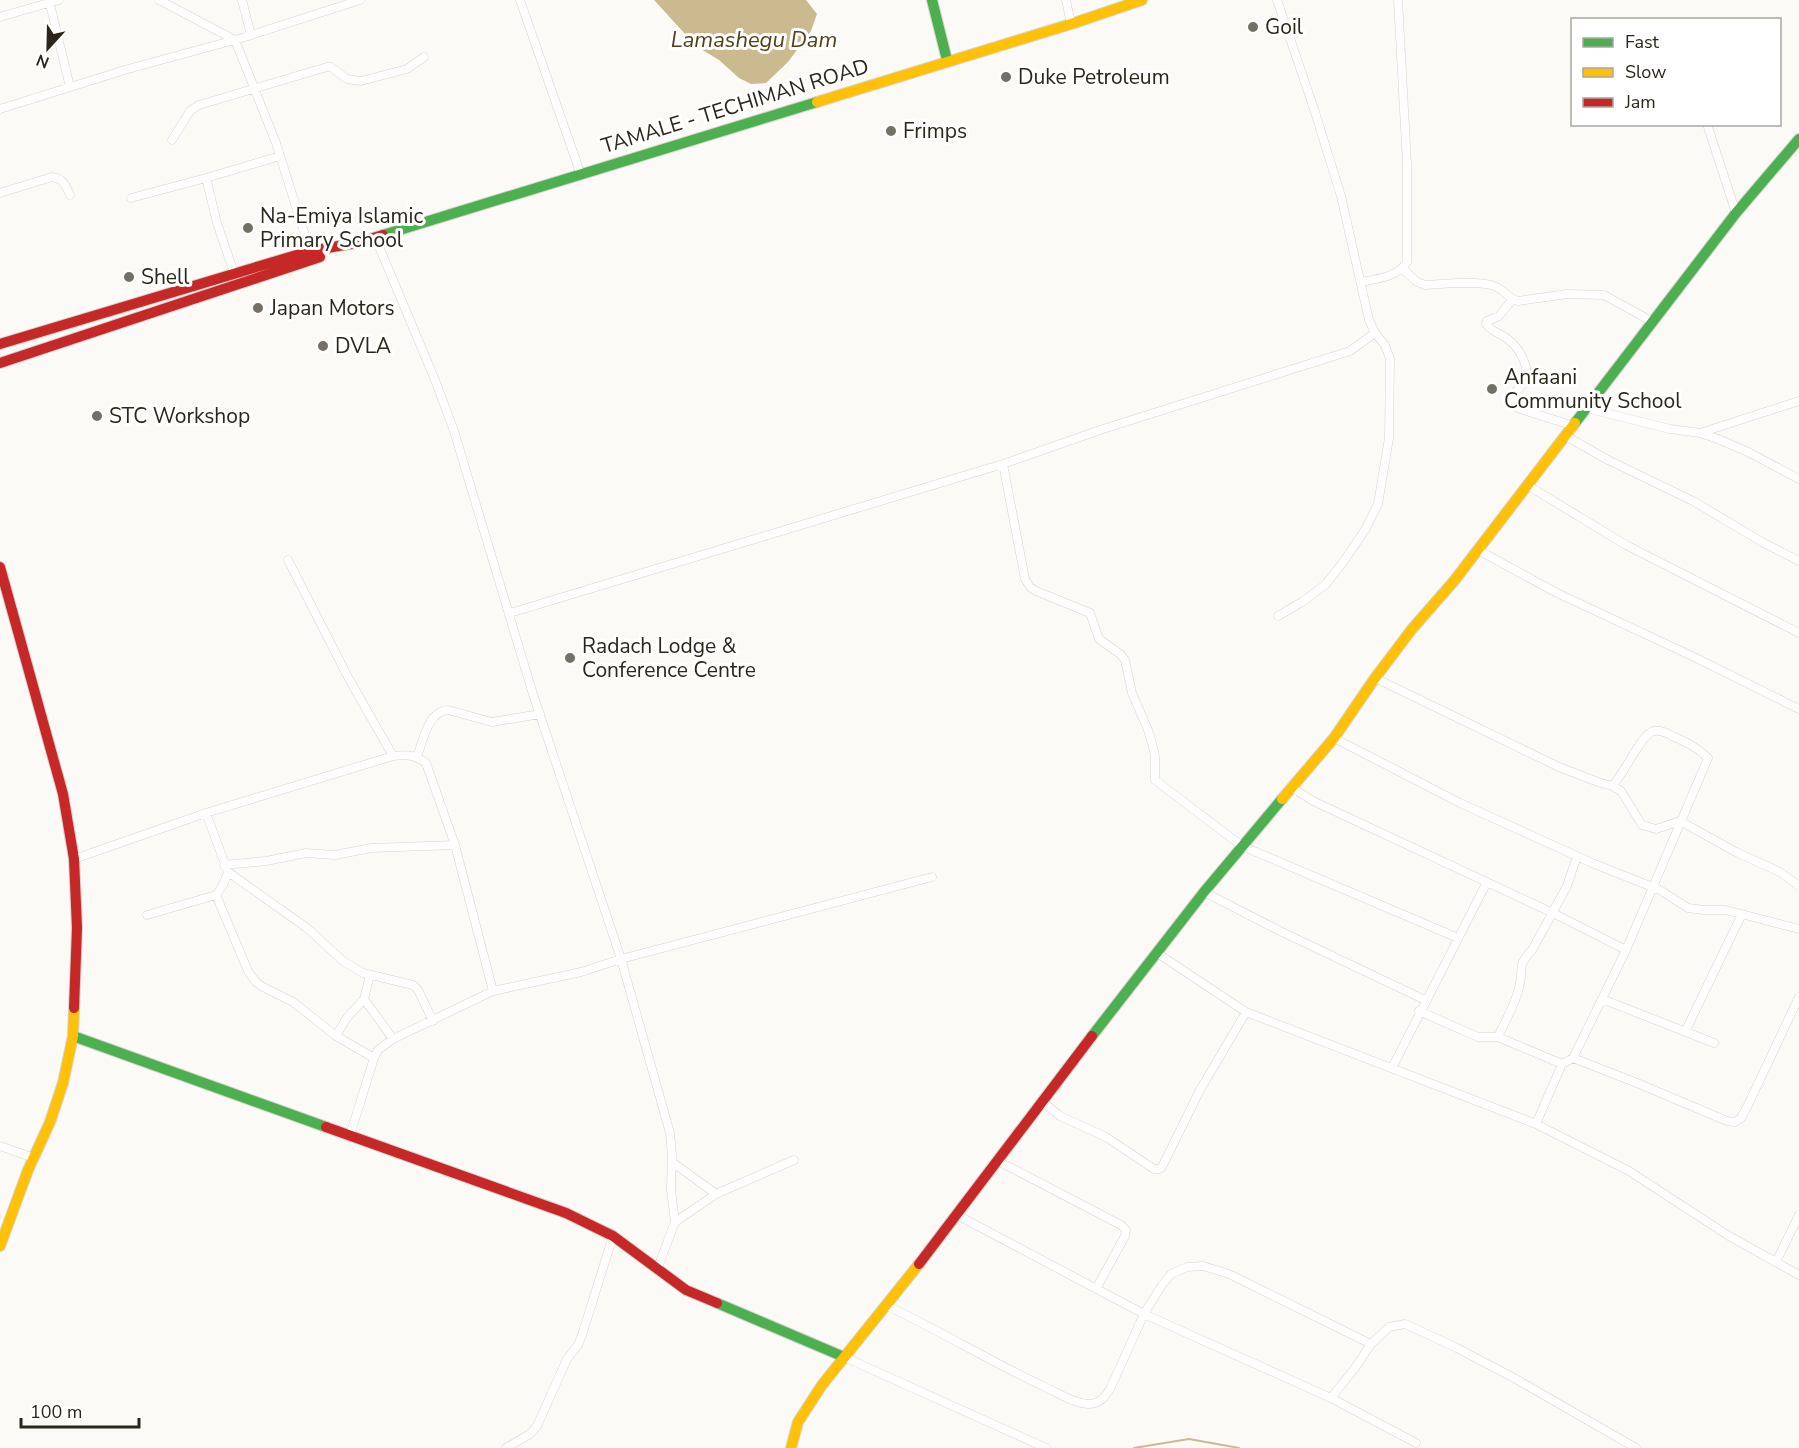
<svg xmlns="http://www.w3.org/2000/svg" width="1799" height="1448" font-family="'Nunito Sans',sans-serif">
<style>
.water{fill:#cbb990}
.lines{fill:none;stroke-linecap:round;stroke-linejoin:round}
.stream{stroke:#cbb990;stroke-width:2}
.street-casing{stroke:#d7d3cc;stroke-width:9}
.fast-casing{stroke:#d7d3cc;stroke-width:12}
.slow-casing{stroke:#d7d3cc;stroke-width:12}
.jam-casing{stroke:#d7d3cc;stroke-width:12}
.street{stroke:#fffefe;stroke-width:8}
.fast{stroke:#4caf50;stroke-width:10}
.slow{stroke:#ffc107;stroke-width:10}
.jam{stroke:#c62828;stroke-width:10}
.poi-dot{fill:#747067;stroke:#fff;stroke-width:2}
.labels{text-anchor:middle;stroke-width:6;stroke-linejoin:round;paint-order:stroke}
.poi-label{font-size:21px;fill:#2b261a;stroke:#fff;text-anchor:start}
.street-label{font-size:21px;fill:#2b261a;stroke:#fff}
.water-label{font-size:22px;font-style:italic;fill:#534113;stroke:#fff}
</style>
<rect width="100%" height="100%" fill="#fcfaf7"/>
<!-- water -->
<path class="water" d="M654,0H806L817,14L811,31L788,62L766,83L751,84L739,78L719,60L696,46Z"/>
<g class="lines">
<!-- stream -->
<path class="stream" d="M1134,1448L1189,1439L1239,1448"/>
<!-- street casing -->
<g class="street-casing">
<path id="street" d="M49,0L70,87
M159,0L235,40L276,143L310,251
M242,0L251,35
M520,0L581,175
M1066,0L1071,24
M0,17L59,0
M0,109L128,69L242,38L360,0
M1707,124L1736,213
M172,140L190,111L199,105L327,67H331L347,79L361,81L407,69L424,57
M0,193L52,177C63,178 66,186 70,195
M131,198L206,178
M375,237L435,380L454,431L532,691L621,959L670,1133L672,1155L671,1190L675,1222L658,1267
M1403,269L1417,282L1425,285C1442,284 1479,280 1494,286C1504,289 1508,299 1518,301L1567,294L1604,295L1653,322
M234,273L217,223L206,178L280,156
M1361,282C1376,279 1398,277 1407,262V164L1398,0
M1512,300L1499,316L1487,321L1486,324C1491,331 1499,333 1506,338C1519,347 1528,363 1527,380C1520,390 1511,390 1513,405L1520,409L1574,426
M1586,408L1670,429L1700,433L1718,439L1748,452L1799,479
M1700,433L1799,401
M1566,436L1608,460L1693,501L1762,542L1799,561
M1003,464L1025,579L1030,587L1036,591L1090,613L1099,639L1120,654L1125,660L1132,693L1148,730L1152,743L1155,756V780L1242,846L1458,938
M1527,485L1626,545L1799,633
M1478,550L1557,593L1692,656L1799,709
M288,560L349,679L393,756
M510,613L1003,464L1103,429L1350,351L1375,333L1369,320L1341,196L1315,112L1277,0
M1278,616L1302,602L1325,585L1341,565L1365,530L1378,504L1389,438L1390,359L1385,345L1375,333
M1375,678L1559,767L1598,782L1612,786C1625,774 1641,733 1654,731C1661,730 1667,733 1672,736C1686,742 1697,747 1708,758L1626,950L1573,1058L1562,1064L1536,1124
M1334,738L1460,803L1592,863L1660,890L1688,908L1704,910H1726L1799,929
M417,757C423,741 428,711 448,710L492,722L540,714
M1612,786L1621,791L1642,825L1656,829L1680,821L1736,852L1780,872L1799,886
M1291,787L1313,801L1553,913L1626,950
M74,859L206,813L393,756C407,754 415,755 426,763L455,845L493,991
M224,865L266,861L306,853L335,855L371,848L455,845
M228,872L307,928L343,961L363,973L413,985L418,990L433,1021
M1204,892L1280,931L1425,1000
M216,895L248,971L255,981L261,986L293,1002L336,1036L374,1058
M147,915L216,895L223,885L228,872L206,813
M1157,953L1246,1012L1536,1124L1629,1171L1729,1236L1799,1275
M364,999L393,1039
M1602,999L1714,1043
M1419,1011L1478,1037H1498L1562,1064
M1685,1032L1742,914
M336,1036L346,1019L364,999L370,975
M1498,1037C1505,1021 1515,1005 1519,988C1525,967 1515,968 1532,950L1567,886L1577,856
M1573,1058L1637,1083L1727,1121L1735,1122L1741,1118L1748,1105L1799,997
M1392,1068L1487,882
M1043,1102L1060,1116L1106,1137L1154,1169H1159L1162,1167L1200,1090L1246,1012
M350,1135L374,1058L378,1050L393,1039L493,991L581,972L621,959L932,877
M0,1146L34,1158
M998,1161L1121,1225L1126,1230L1125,1236L1096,1289
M672,1162L716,1194
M957,1215L1144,1314L1331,1398L1355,1368L1371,1344L1389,1327L1405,1324L1455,1347L1514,1378L1636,1448
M675,1222L716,1194L794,1160
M1776,1262L1799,1215
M887,1306C941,1331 991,1362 1045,1387C1058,1393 1073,1403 1088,1404C1099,1404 1104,1398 1110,1389L1144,1314L1162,1285L1171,1274L1187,1267L1203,1266L1229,1274L1371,1344
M844,1357L1046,1448
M1331,1398L1416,1443
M506,1448L530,1434L537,1426L567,1359L578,1345L582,1335L613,1236"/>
</g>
<!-- fast casing -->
<g class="fast-casing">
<path id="fast" d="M932,0L947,60
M383,235L817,102
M1575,423L1736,213L1799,139
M73,1036L326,1127
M1092,1036L1204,892L1282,799
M717,1303L844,1357"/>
</g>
<!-- slow casing -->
<g class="slow-casing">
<path id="slow" d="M817,102L1071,24L1142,0
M1282,799L1334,738L1375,678L1412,629L1454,581L1575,423
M0,1246L28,1170L50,1122L63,1083L73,1036L74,1008
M791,1448L798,1422L822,1385L919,1264"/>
</g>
<!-- jam casing -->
<g class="jam-casing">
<path id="jam" d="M0,344L310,251L356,243L383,235
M0,363L320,257
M0,567L63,794L74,859L77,928L74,1008
M326,1127L566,1213L613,1236L686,1290L717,1303
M919,1264L1092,1036"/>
</g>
<!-- street -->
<use href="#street" class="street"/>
<!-- fast -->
<use href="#fast" class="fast"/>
<!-- slow -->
<use href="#slow" class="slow"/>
<!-- jam -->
<use href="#jam" class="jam"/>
</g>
<!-- markers -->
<g class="poi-dot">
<circle cx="1253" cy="27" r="6"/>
<circle cx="1006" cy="77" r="6"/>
<circle cx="891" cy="131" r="6"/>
<circle cx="248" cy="228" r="6"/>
<circle cx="129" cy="277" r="6"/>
<circle cx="258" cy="308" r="6"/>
<circle cx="323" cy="346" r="6"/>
<circle cx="1492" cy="389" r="6"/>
<circle cx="97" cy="416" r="6"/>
<circle cx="570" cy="658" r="6"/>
</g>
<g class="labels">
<!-- poi labels -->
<g class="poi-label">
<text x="1265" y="34">Goil</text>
<text x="1018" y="84">Duke Petroleum</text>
<text x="903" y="138">Frimps</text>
<text x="260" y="223">Na-Emiya Islamic<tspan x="260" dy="24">Primary School</tspan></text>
<text x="141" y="284">Shell</text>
<text x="270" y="315">Japan Motors</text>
<text x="335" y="353">DVLA</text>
<text x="1504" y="384">Anfaani<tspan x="1504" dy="24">Community School</tspan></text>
<text x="109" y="423">STC Workshop</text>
<text x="582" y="653">Radach Lodge &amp;<tspan x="582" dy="24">Conference Centre</tspan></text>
</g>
<!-- street labels -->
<g class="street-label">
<text transform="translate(735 106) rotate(-17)" y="7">TAMALE - TECHIMAN ROAD</text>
</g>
<!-- water labels -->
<g class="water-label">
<text x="754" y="47">Lamashegu Dam</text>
</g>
</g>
<!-- legend -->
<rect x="1571" y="18" width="210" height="108" fill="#ffffff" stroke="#aaa8a3" stroke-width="1.5"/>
<rect x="1583" y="38" width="30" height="9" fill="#4caf50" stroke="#aaa8a3" stroke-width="1.5"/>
<text x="1625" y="48" font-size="18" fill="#2b261a">Fast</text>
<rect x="1583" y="68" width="30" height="9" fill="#ffc107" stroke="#aaa8a3" stroke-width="1.5"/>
<text x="1625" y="78" font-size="18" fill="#2b261a">Slow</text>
<rect x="1583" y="98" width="30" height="9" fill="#c62828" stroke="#aaa8a3" stroke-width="1.5"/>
<text x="1625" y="108" font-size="18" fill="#2b261a">Jam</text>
<!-- north arrow -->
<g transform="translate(48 48) rotate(202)" stroke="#ffffff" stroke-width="4.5" paint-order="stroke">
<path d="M0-4.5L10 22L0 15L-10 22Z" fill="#2b261a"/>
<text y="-9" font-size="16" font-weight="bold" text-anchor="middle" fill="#2b261a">N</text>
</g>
<!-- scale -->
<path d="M21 1418v9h118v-9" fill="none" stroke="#2b261a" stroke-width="3"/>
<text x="30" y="1418" font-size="18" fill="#2b261a" stroke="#ffffff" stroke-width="4.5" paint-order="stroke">100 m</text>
</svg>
